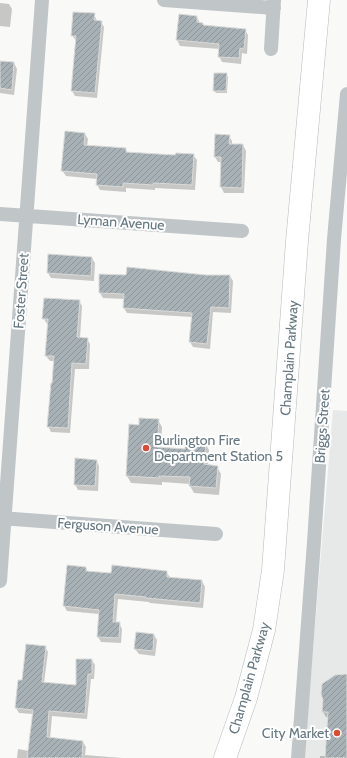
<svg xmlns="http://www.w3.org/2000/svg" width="347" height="758" font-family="Cabin,sans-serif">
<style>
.built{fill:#e7e9e8}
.shadow{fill:#0003}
.building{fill:url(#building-hatch);stroke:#dbdbd9}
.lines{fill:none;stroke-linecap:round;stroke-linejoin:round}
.primary-casing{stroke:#b4babd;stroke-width:23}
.street{stroke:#c0c5c8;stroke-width:14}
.primary{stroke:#fff;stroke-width:22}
.poi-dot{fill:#dc4c33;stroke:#fff;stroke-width:1.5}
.labels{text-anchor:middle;stroke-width:4;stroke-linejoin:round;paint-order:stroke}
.street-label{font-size:14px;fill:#657780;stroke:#fff}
.poi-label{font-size:14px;fill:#657780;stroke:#fff;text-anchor:start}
</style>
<defs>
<pattern id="building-hatch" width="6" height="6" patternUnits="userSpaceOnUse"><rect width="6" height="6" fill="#a7b1b6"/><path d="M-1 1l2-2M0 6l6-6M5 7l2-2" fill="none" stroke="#8c9599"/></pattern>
</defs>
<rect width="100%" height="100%" fill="#f9f9f7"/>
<!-- built -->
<path class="built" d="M333,410L347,411V758H304Z"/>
<!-- shadow -->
<path class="shadow" d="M0,3L9,4L12,9L10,27L0,26Z
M94,14L97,21L101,22L104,27L97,98L75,96L72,91L76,41L72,35Z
M179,15L197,17L200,23L203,24L204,26L245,30L248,35L247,54L242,53L241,64L222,62L219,56L220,49L180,46L177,40Z
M0,62L14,63L17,69L14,95L0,93Z
M226,74L228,77L227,93H216L214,90Z
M85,134L88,139L87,146L125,149L128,153L176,156L193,155L197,160L195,190L155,188V190L126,188V192L100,190L97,185V179L66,176L62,170Z
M229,136L232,141V145H243L246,151L244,193H224L221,187L222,162H218L215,157Z
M92,258L95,263L94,281L51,278L48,273Z
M206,276H230L233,281L231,313L213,312L210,349L193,347L190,342L192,317L127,313L124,308L125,299L103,298L100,293Z
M79,301L82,306L80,338L87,339L90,344L89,369H75L70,433L51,432L48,426L55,361H50L46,356L49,324H47L44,319Z
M158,420L162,427L161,448L185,450L205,443L209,450L208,466L217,467L221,474L219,495L194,493L190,486V484L162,482V485L131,483L127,476L140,426Z
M96,460L99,466L98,491L78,490L75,484Z
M86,568L88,572L112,574L166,572L170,577L202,581L205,587L203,608L150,603L149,602L118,599L116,623H119L122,629L121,643L101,642L98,637L99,614L67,611L64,606Z
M154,635L157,640L155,656L139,654L135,649Z
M45,647L48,652L44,683L77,686L92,660L95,665L94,679H91L87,719L52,716L50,739L83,742L86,747L85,755L122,758H17L18,749L29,751L33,714L19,713L16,708L23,681Z
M347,678V758H320V756H326L328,717H326L323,712Z"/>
<!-- building -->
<path class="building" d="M73,12L95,13L94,20L102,21L95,93L71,91L76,36H71Z
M179,14L197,16V22L203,23V25L246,29L244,49L240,48L239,58L218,57L219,44L176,40Z
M0,61L14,62L12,90L0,88Z
M214,73H227L226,91H213Z
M65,131L85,133L84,145L126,148V152L175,155L176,153L194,154L192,185L153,183V185L123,183V187L96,185L97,174L61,171Z
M215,134L230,135L229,144H243L242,188L220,187L221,157H214Z
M48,254L92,257L91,276L47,273Z
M127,267L206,275H230L229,308L211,307L207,344L189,342L192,313L123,308L124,294L99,293V274L126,275Z
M44,298L80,300L77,337L88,338L86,364L72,363L68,428L47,427L51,383H52L54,356H45L48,319H42Z
M139,418L159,419L157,447L185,449V440L206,442L204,464L218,466L216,488L189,486L190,477L159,476V478L126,476L129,424L139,425Z
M75,458L97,460L95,486L74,485Z
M67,565L86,567V571L111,573L112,565L167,571V577L202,580L200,603L146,598V597L115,594L113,622H120L119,638L97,637L99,610L63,606Z
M136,632L154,634L153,651L134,649Z
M26,644L46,646L42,682L76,685V659H92V674H88L85,714L49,711L47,737L83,741L82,758H27L33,710L15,708L18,680H22Z
M347,674V758H325L328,712H322L323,700L321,694L322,684L335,675Z"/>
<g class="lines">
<!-- primary casing -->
<g class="primary-casing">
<path id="primary" d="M225,758L246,698L264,630L273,570L297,241L319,0"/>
</g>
<!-- street -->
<path class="street" d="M164,0L274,8
M271,49L274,0
M0,214L242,231
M0,518L216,534
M0,581L42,0
M298,758L314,542L334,239L347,94"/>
<!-- primary -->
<use href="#primary" class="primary"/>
</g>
<!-- markers -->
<g class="poi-dot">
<circle cx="146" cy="448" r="4"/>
<circle cx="337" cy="733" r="4"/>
</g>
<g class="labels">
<!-- street labels -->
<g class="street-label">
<text transform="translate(121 222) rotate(4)" y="5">Lyman Avenue</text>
<text transform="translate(21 291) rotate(-86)" y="5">Foster Street</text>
<text transform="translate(289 358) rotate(-86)" y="5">Champlain Parkway</text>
<text transform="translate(322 426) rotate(-86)" y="5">Briggs Street</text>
<text transform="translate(108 526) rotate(4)" y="5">Ferguson Avenue</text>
<text transform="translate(249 678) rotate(-74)" y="5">Champlain Parkway</text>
</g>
<!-- poi labels -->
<g class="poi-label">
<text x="154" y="445">Burlington Fire<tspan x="154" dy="16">Department Station 5</tspan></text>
<text x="329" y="738" text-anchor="end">City Market</text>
</g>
</g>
</svg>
